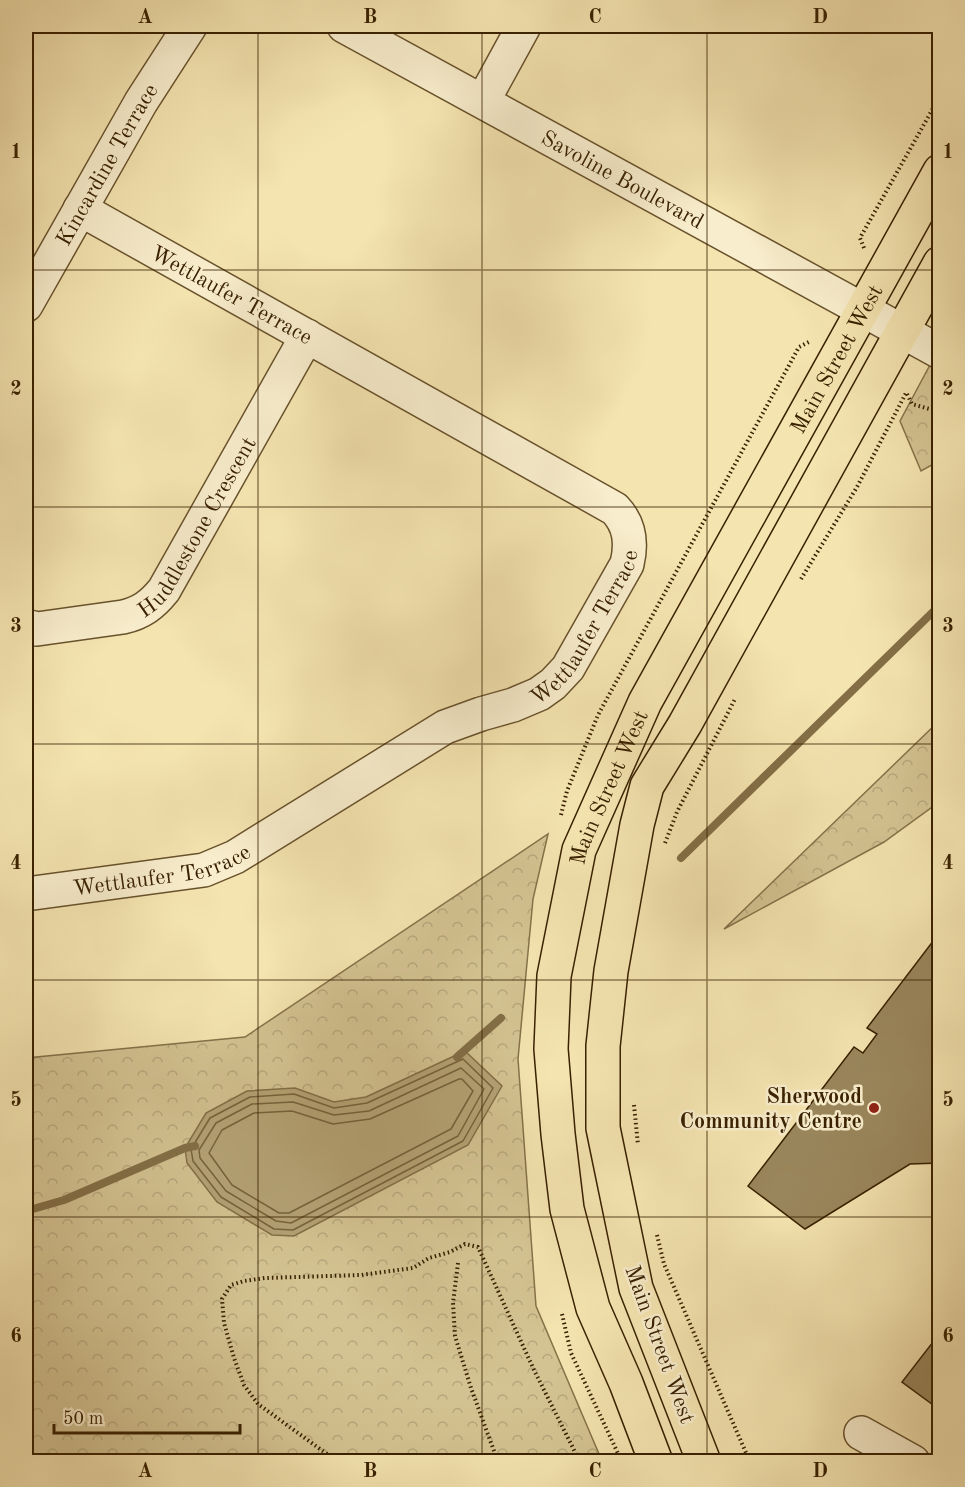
<svg xmlns="http://www.w3.org/2000/svg" width="965" height="1487" font-family="'Old Standard TT',serif">
<style>
.forest{fill:url(#forest-crowns);stroke:#867249;stroke-width:1.5}
.water{fill:#b4a274;stroke:#836e46;stroke-width:1.5}
.lines{fill:none;stroke-linecap:round;stroke-linejoin:round}
.shore{stroke:#76623a;stroke-width:1.5}
.stream{stroke:#836e46;stroke-width:8}
.building{fill:#9a865c;stroke:#392100;stroke-width:1.5}
.minor-casing{stroke:#68522c;stroke-width:36}
.major-casing{stroke:#392100;stroke-width:36}
.path{stroke:#392100;stroke-width:4;stroke-dasharray:1.5 3;stroke-linecap:butt}
.minor{stroke:#f8edcc;stroke-width:33}
.major{stroke:#f4e4b0;stroke-width:33}
.grid{fill:none;stroke:#392100;stroke-width:1.5;stroke-opacity:0.55}
.poi-dot{fill:#8f2418;stroke:#f8edcc;stroke-width:2}
.labels{text-anchor:middle;stroke-width:5;stroke-linejoin:round;paint-order:stroke}
.street-label{font-size:22px;fill:#392100;stroke:#f8edcc}
.poi-label{font-size:22px;font-weight:bold;fill:#392100;stroke:#f8edcc;text-anchor:end}
.neatline{fill:none;stroke:#392100;stroke-width:2}
.grid-label{font-size:20px;text-anchor:middle;font-weight:bold;fill:#392100}
</style>
<defs>
<pattern id="forest-crowns" width="20" height="18" patternUnits="userSpaceOnUse" patternTransform="scale(1.5)"><rect width="20" height="18" fill="#d4c392"/><path d="M2 6a3 3 0 1 1 6 0M12 15a3 3 0 1 1 6 0" fill="none" stroke="#b7a77c"/></pattern>
</defs>
<rect width="100%" height="100%" fill="#f4e4b0"/>
<filter id="stains"><feTurbulence type="fractalNoise" baseFrequency=".00333" numOctaves="4"/><feColorMatrix values="0 0 0 0 .2 0 0 0 0 .09 0 0 0 0 .02 0 0 0 .5 -.17"/></filter>
<radialGradient id="worn" r=".72"><stop offset=".6" stop-color="#630" stop-opacity="0"/><stop offset="1" stop-color="#630" stop-opacity=".3"/></radialGradient>
<!-- forest -->
<path class="forest" d="M939,348V461L921,471L900,421Z
M939,721V802L884,842L724,929Z
M548,834L533,899L518,1059L536,1306L602,1461L26,1462V1058L245,1037Z"/>
<!-- water -->
<path class="water" d="M465,1051L502,1086L468,1145L294,1236L272,1235L217,1202L187,1163L185,1148L206,1113L247,1091L295,1088L334,1102L366,1097Z"/>
<g class="lines">
<!-- shore -->
<path class="shore" d="M463,1059L493,1088L463,1141L293,1230L274,1229L221,1197L193,1161L191,1149L210,1118L250,1097L294,1094L334,1108L367,1103Z
M461,1068L484,1089L458,1136L291,1223L276,1221L226,1191L200,1158L199,1150L216,1123L252,1104L293,1102L334,1115L369,1111Z
M459,1079H462L473,1091L451,1129L289,1213H279L232,1185L209,1153L222,1130L254,1113L292,1111L333,1124L370,1119Z"/>
<!-- stream -->
<path class="stream" d="M681,858L940,605
M457,1057L501,1018
M26,1211L64,1200L185,1148L195,1146"/>
</g>
<!-- building -->
<path class="building" d="M940,932V1163L910,1164L805,1229L748,1186L854,1047L863,1053L877,1034L867,1028Z
M940,1333V1410L902,1382Z"/>
<g class="lines">
<!-- minor casing -->
<g class="minor-casing">
<g id="minor">
<path id="s1" d="M344,26L940,352"/>
<path d="M483,101L524,26"/>
<path id="s2" d="M26,305L141,102L190,26"/>
<path id="s3" d="M26,626L37,629L123,617C141,613 152,605 164,590L307,336"/>
<path id="s4" d="M26,894L204,870L235,857L445,727L481,714L513,705L539,694L553,684L568,668L627,564C632,543 630,525 615,509L80,209"/>
<path d="M861,1433L913,1462"/>
</g>
</g>
<!-- major casing -->
<g class="major-casing">
<g id="major">
<path id="s5" d="M656,1462L626,1383L593,1308L567,1209L558,1134L551,1049L554,976L579,850L645,702L940,171"/>
<path d="M704,1462L636,1288L603,1128V1046L611,971L637,825L647,786L685,724L940,263"/>
</g>
</g>
<!-- path -->
<path class="path" d="M864,248L860,238L940,96
M907,394L912,404L940,412
M801,579L857,487L906,393
M561,815L567,791L598,715L799,347L811,341
M665,843L677,812L735,699
M634,1105L638,1145
M657,1235L664,1264L750,1462
M458,1263L453,1303L455,1336L471,1388L498,1462
M562,1314L571,1353L622,1462
M338,1462L258,1404L244,1385L234,1358L224,1323L222,1299L231,1285L244,1281L265,1278L361,1275L413,1268L429,1258L450,1252L465,1244L478,1247L534,1370L580,1462"/>
<!-- minor -->
<use href="#minor" class="minor"/>
<!-- major -->
<use href="#major" class="major"/>
</g>
<!-- grid -->
<path class="grid" d="M258,26V1462M482,26V1462M707,26V1462M26,270H940M26,507H940M26,744H940M26,980H940M26,1217H940"/>
<!-- markers -->
<circle class="poi-dot" cx="874" cy="1108" r="6"/>
<g class="labels">
<!-- street labels -->
<g class="street-label">
<text dy="8" stroke="none"><textPath href="#s2" startOffset="162">Kincardine Terrace</textPath></text>
<text dy="8" stroke="none"><textPath href="#s1" startOffset="318">Savoline Boulevard</textPath></text>
<text transform="translate(232 294) rotate(29)" y="8">Wettlaufer Terrace</text>
<text dy="8" stroke="none"><textPath href="#s5" startOffset="1186">Main Street West</textPath></text>
<text dy="8" stroke="none"><textPath href="#s3" startOffset="219">Huddlestone Crescent</textPath></text>
<text dy="8" stroke="none"><textPath href="#s4" startOffset="642">Wettlaufer Terrace</textPath></text>
<text dy="8" stroke="none"><textPath href="#s5" startOffset="700">Main Street West</textPath></text>
<text dy="8" stroke="none"><textPath href="#s4" startOffset="138">Wettlaufer Terrace</textPath></text>
<text transform="translate(661 1344) rotate(70)" y="8">Main Street West</text>
</g>
<!-- poi labels -->
<g class="poi-label">
<text x="862" y="1103">Sherwood<tspan x="862" dy="25">Community Centre</tspan></text>
</g>
</g>
<!-- margin -->
<rect width="965" height="1487" fill="none" stroke="#f4e4b0" stroke-width="66"/>
<!-- scale -->
<path d="M54 1424v9h186v-9" fill="none" stroke="#392100" stroke-width="3"/>
<text x="63" y="1424" font-size="18" fill="#392100" stroke="#f8edcc" stroke-width="4.5" paint-order="stroke">50 m</text>
<rect x="33" y="33" width="899" height="1421" class="neatline"/>
<g class="grid-label">
<text x="145" y="23">A</text>
<text x="370" y="23">B</text>
<text x="595" y="23">C</text>
<text x="820" y="23">D</text>
<text x="16" y="158">1</text>
<text x="948" y="158">1</text>
<text x="16" y="395">2</text>
<text x="948" y="395">2</text>
<text x="16" y="632">3</text>
<text x="948" y="632">3</text>
<text x="16" y="869">4</text>
<text x="948" y="869">4</text>
<text x="16" y="1106">5</text>
<text x="948" y="1106">5</text>
<text x="16" y="1342">6</text>
<text x="948" y="1342">6</text>
<text x="145" y="1477">A</text>
<text x="370" y="1477">B</text>
<text x="595" y="1477">C</text>
<text x="820" y="1477">D</text>
</g>
<rect width="100%" height="100%" filter="url(#stains)"/>
<rect width="100%" height="100%" fill="url(#worn)"/>
</svg>
